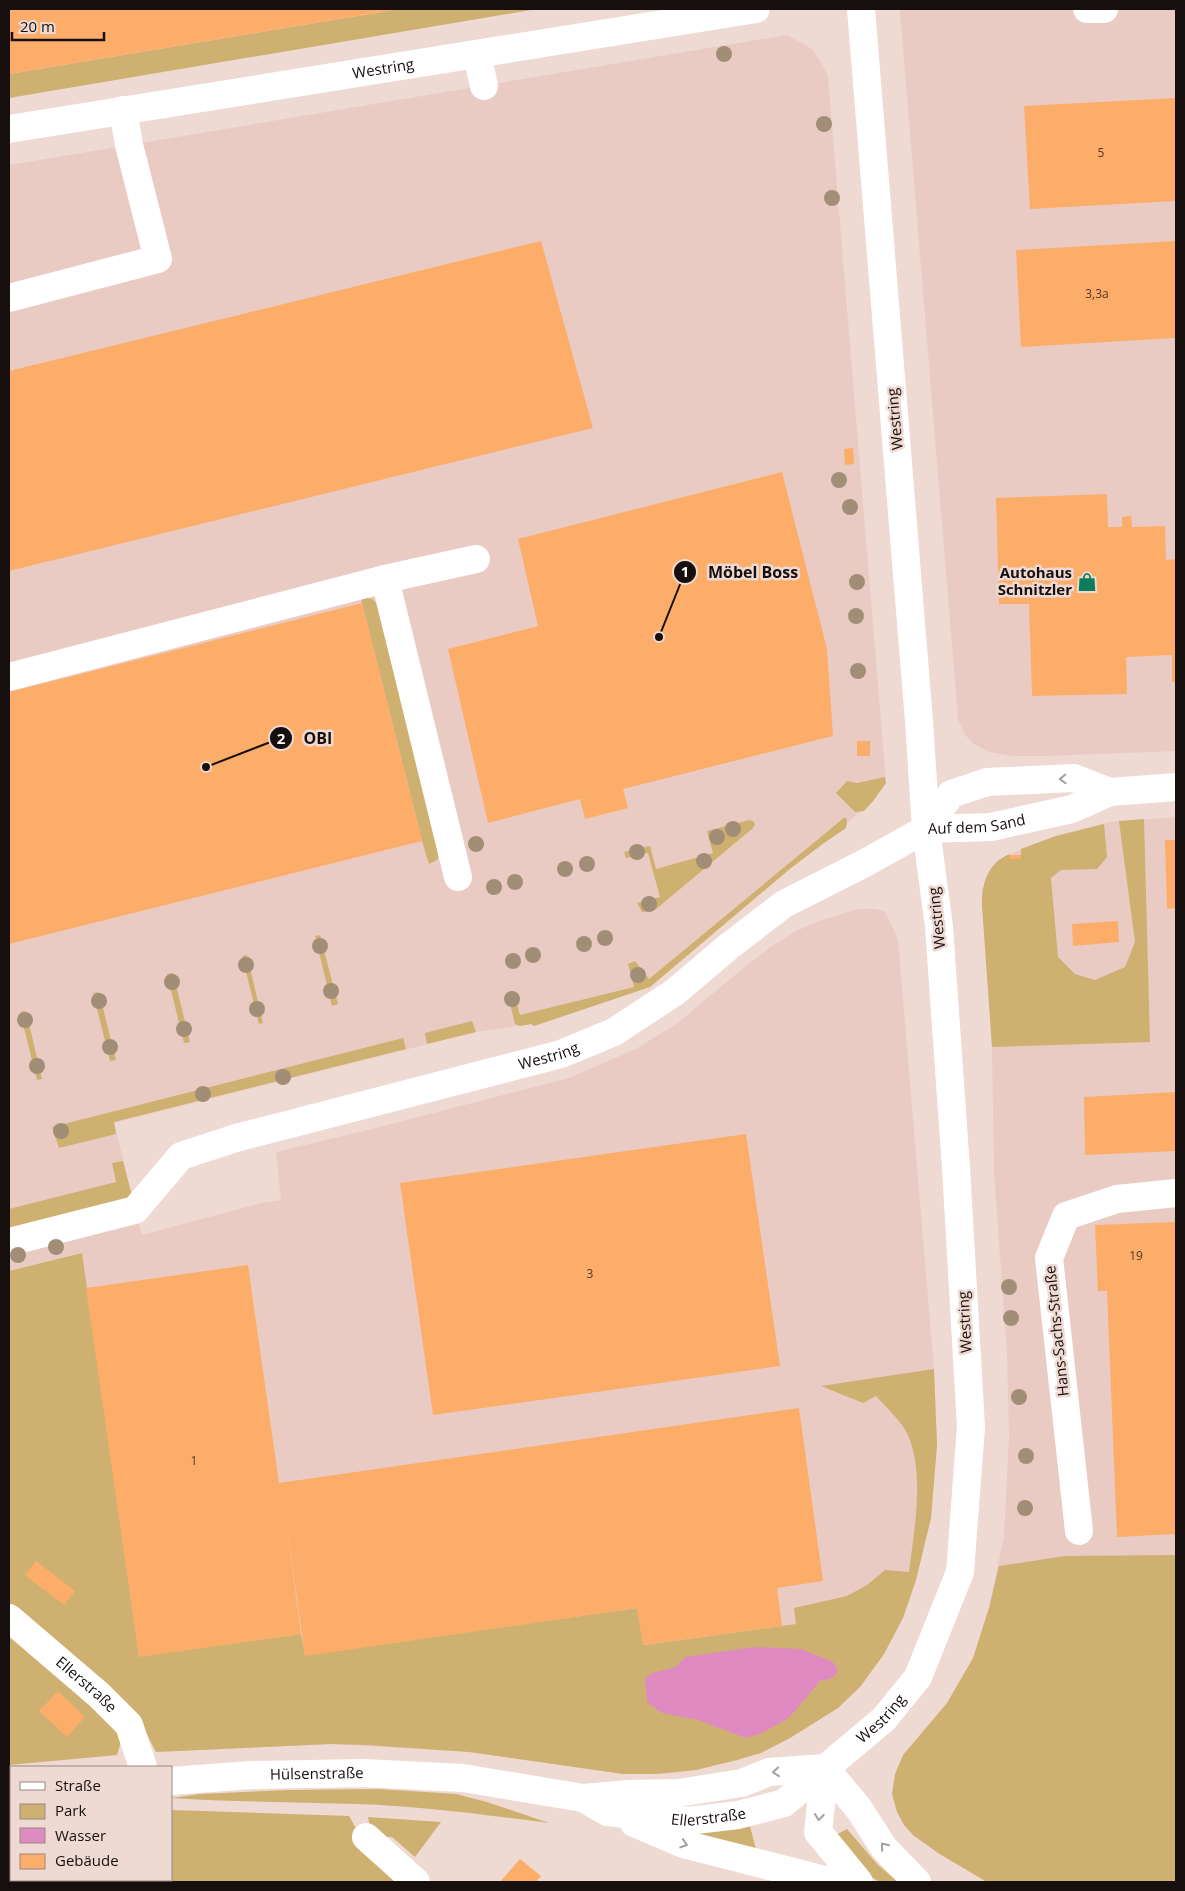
<svg xmlns="http://www.w3.org/2000/svg" width="1185" height="1891" font-family="'Open Sans',sans-serif">
<style>
.built{fill:#eacbc3}
.green{fill:#ceb170}
.water{fill:#e08ac2}
.building{fill:#fdad6a}
.lines{fill:none;stroke-linecap:round;stroke-linejoin:round}
.minor{stroke:#fff;stroke-width:28}
.major{stroke:#fff;stroke-width:28}
.tree{fill:#a28e76}
.oneway{stroke:#a29f9e}
.labels{text-anchor:middle;stroke-width:5;stroke-linejoin:round;paint-order:stroke}
.number-label{font-size:12px;fill:#503624}
.street-label{font-size:15px;fill:#160f0d;stroke:#efd9d3}
.poi-label{font-size:15px;font-weight:bold;fill:#160f0d;stroke:#efd9d3;text-anchor:end}
.leader{fill:none;stroke:#160f0d;stroke-width:2}
.callout-dot{fill:#160f0d;stroke:#efd9d3;stroke-width:2}
.mark-label{font-size:15px;text-anchor:middle;font-weight:bold;fill:#fff}
.callout-label{font-size:16px;text-anchor:middle;font-weight:bold;fill:#160f0d;stroke:#efd9d3;stroke-width:5;stroke-linejoin:round;paint-order:stroke}
</style>
<rect width="100%" height="100%" fill="#efd9d3"/>
<!-- built -->
<path class="built" d="M903,9H1176V751L1047,756H1013L989,752L974,744L965,735L958,719L900,11Z
M787,35L812,49L822,64L828,77L886,783L873,801L864,811L860,812L847,823L846,828L824,843L791,868L650,987L534,1026L531,1024L476,1032L114,1123L142,1235L262,1203L281,1200L276,1152L372,1129L569,1078L636,1049L679,1022L742,969L775,944L796,931L822,920L858,909H876L885,912L898,939L934,1369L937,1445L931,1518L916,1580L903,1618L884,1654L860,1687L838,1708L790,1738L760,1753L696,1770L657,1774H623L469,1752L331,1744L156,1752L141,1723L9,1609V165Z
M1176,817V1882H987L938,1853L980,1636L989,1608L1004,1536L1009,1436L1007,1353L994,1172L992,1047L982,890L991,869L997,860L1033,844L1056,836L1110,822Z"/>
<!-- green -->
<path class="green" d="M400,9H537L9,98V74Z
M367,598L372,599L376,603L440,854L437,860L429,864L422,841L361,599Z
M885,777L886,783L873,801L864,811L855,812L836,793L847,781L857,783Z
M845,817L847,820L846,828L824,843L791,868L650,987L534,1026L531,1024L520,1026L515,1024L508,995L514,993L520,1015L634,987L628,964L635,961L649,979Z
M1144,819L1150,1042L992,1047L982,906C982,882 987,865 1009,854L1010,859H1021V849L1056,836L1104,824L1107,857L1097,869L1061,870L1051,878L1058,957L1075,974L1095,980L1125,967L1135,942L1119,821Z
M749,820L753,821L755,824L753,828L655,910L642,912L637,903L660,897L648,853L626,858L624,852L650,846L656,869L713,853L707,831Z
M320,935L338,1004L332,1006L315,936Z
M247,955L263,1023L259,1024L242,956Z
M173,973L190,1042L184,1043L167,974Z
M99,992L116,1060L110,1061L93,993Z
M26,1011L42,1079L37,1080L20,1012Z
M472,1021L476,1032L427,1044L425,1033Z
M403,1038L406,1049L114,1122L116,1134L59,1148L52,1127Z
M123,1161L133,1200L9,1231V1209L116,1182L112,1163Z
M82,1253L139,1656L301,1634L305,1655L637,1608L644,1645L796,1624L794,1608L847,1596L867,1585L885,1570L909,1572C914,1530 925,1475 908,1435C903,1423 885,1406 876,1396L863,1403L821,1386L934,1369L937,1445L931,1518L916,1580L903,1618L884,1654L860,1687L838,1708L790,1738L761,1753L737,1760L696,1770L657,1774H623L469,1752L367,1745L331,1744L156,1752L141,1723L9,1609V1271Z
M1176,1555V1882H987L938,1853L913,1835L904,1825L897,1812L892,1794L895,1774L903,1755L947,1703L973,1658L989,1608L999,1566L1065,1556Z
M9,1626L119,1724L122,1738L117,1755L9,1765Z
M378,1789L456,1794L487,1802L549,1823C486,1815 421,1806 357,1804C295,1802 233,1802 171,1798L200,1794L289,1790Z
M171,1810L349,1816L361,1837L399,1882H9V1825H11V1880H171Z
M368,1817L441,1822L415,1857L392,1837H372Z
M750,1826L757,1853L691,1834Z
M847,1829L878,1865L898,1882H880L873,1878L853,1861L834,1836Z"/>
<!-- water -->
<path class="water" d="M754,1647L801,1649L833,1662L837,1668V1673L832,1678L820,1681L789,1718L760,1734L746,1738L698,1720L662,1713L647,1702L645,1679L652,1673L676,1667L685,1657Z"/>
<!-- building -->
<path class="building" d="M9,9H393L394,10L9,74Z
M1176,98V201L1030,209L1024,106Z
M541,241L593,428L9,571V371Z
M1176,241V338L1021,347L1016,250Z
M853,448L854,464L845,465L844,449Z
M782,472L827,649L833,736L623,789L628,808L585,819L580,799L488,823L448,649L538,626L518,539Z
M1107,494L1108,527H1122V517L1131,516L1132,527L1165,526L1166,560L1176,559V682H1172V655L1126,657L1127,694L1032,696L1029,604H999L996,498Z
M362,603L422,841L9,944V692Z
M857,741H870V756H857Z
M1165,840H1176V908L1167,909Z
M1009,855H1021V859H1009Z
M1118,921L1119,942L1073,946L1072,924Z
M1176,1092V1151L1085,1155L1084,1097Z
M746,1134L780,1366L433,1415L400,1183Z
M1176,1222V1534L1117,1537L1107,1291H1098L1095,1225Z
M248,1265L279,1483L799,1408L823,1581L777,1588L782,1626L643,1645L637,1608L305,1656L286,1521L301,1634L139,1657L86,1288Z
M36,1561L75,1591L64,1605L25,1575Z
M58,1691L85,1717L67,1737L39,1711Z
M520,1859L541,1876L536,1882H500Z"/>
<g class="lines">
<!-- minor -->
<g class="minor">
<path d="M1087,9H1104"/>
<path d="M477,54L484,86"/>
<path id="s1" d="M9,129L756,9"/>
<path d="M9,298L158,259L129,145L123,110"/>
<path d="M385,579L476,559"/>
<path d="M9,677L385,579L458,877"/>
<path id="s2" d="M926,829L991,827L1072,809L1110,792L1176,787"/>
<path id="s3" d="M9,1242L135,1210L181,1156L236,1138L561,1054L614,1032L675,992L728,947L784,904L865,863L926,829L951,794L987,782L1074,778L1110,792"/>
<path d="M1079,1531L1049,1258L1066,1216L1117,1199L1176,1193"/>
<path id="s4" d="M9,1618L99,1695L129,1725L143,1767"/>
<path d="M366,1837L416,1882"/>
</g>
<!-- major -->
<g class="major">
<path d="M825,1768L859,1809L884,1848L917,1882"/>
<path d="M825,1768L818,1832L859,1882"/>
<path id="s5" d="M171,1781L251,1775L363,1773L463,1778L583,1798L629,1794L678,1793L742,1783L769,1772L825,1768"/>
<path d="M9,1797H11"/>
<path id="s6" d="M583,1798L607,1812L687,1821L738,1815L784,1803L884,1719L918,1677L960,1572L971,1427L956,1168L939,927L926,829L919,721L861,9"/>
<path d="M634,1823L683,1844L833,1882"/>
</g>
</g>
<!-- trees -->
<g class="tree">
<circle cx="724" cy="54" r="8"/>
<circle cx="824" cy="124" r="8"/>
<circle cx="832" cy="198" r="8"/>
<circle cx="839" cy="480" r="8"/>
<circle cx="850" cy="507" r="8"/>
<circle cx="857" cy="582" r="8"/>
<circle cx="856" cy="616" r="8"/>
<circle cx="858" cy="671" r="8"/>
<circle cx="733" cy="829" r="8"/>
<circle cx="717" cy="837" r="8"/>
<circle cx="476" cy="844" r="8"/>
<circle cx="637" cy="852" r="8"/>
<circle cx="704" cy="861" r="8"/>
<circle cx="587" cy="864" r="8"/>
<circle cx="565" cy="869" r="8"/>
<circle cx="515" cy="882" r="8"/>
<circle cx="494" cy="887" r="8"/>
<circle cx="649" cy="904" r="8"/>
<circle cx="605" cy="938" r="8"/>
<circle cx="584" cy="944" r="8"/>
<circle cx="320" cy="946" r="8"/>
<circle cx="533" cy="955" r="8"/>
<circle cx="513" cy="961" r="8"/>
<circle cx="246" cy="965" r="8"/>
<circle cx="638" cy="975" r="8"/>
<circle cx="172" cy="982" r="8"/>
<circle cx="331" cy="991" r="8"/>
<circle cx="512" cy="999" r="8"/>
<circle cx="99" cy="1001" r="8"/>
<circle cx="257" cy="1009" r="8"/>
<circle cx="25" cy="1020" r="8"/>
<circle cx="184" cy="1029" r="8"/>
<circle cx="110" cy="1047" r="8"/>
<circle cx="37" cy="1066" r="8"/>
<circle cx="283" cy="1077" r="8"/>
<circle cx="203" cy="1094" r="8"/>
<circle cx="61" cy="1131" r="8"/>
<circle cx="56" cy="1247" r="8"/>
<circle cx="18" cy="1255" r="8"/>
<circle cx="1009" cy="1287" r="8"/>
<circle cx="1011" cy="1318" r="8"/>
<circle cx="1019" cy="1397" r="8"/>
<circle cx="1026" cy="1456" r="8"/>
<circle cx="1025" cy="1508" r="8"/>
</g>
<!-- one-way arrows -->
<defs><path id="oneway-chevron" d="M-2-3.5L2.5 0L-2 3.5" fill="none" stroke-width="1.6" stroke-linecap="round" stroke-linejoin="round" transform="scale(1.25)"/></defs>
<g class="oneway">
<use href="#oneway-chevron" transform="translate(1063 779) rotate(178)"/>
<use href="#oneway-chevron" transform="translate(776 1772) rotate(175)"/>
<use href="#oneway-chevron" transform="translate(819 1817) rotate(97)"/>
<use href="#oneway-chevron" transform="translate(684 1844) rotate(18)"/>
<use href="#oneway-chevron" transform="translate(884 1846) rotate(-129)"/>
</g>
<!-- icons -->
<defs>
<g id="shop-bare" transform="scale(1.5)"><path d="M-5-2.5h2.3a2.7 3.5 0 0 1 5.4 0H5L5.5 6h-11ZM-1.5-2.5h3a1.5 2.3 0 0 0-3 0Z" fill="#0b7d5a" stroke="#efd9d3" stroke-width="2.5" paint-order="stroke"/></g>
</defs>
<g fill-rule="evenodd">
<use href="#shop-bare" x="1087" y="582"/>
</g>
<g class="labels">
<!-- number labels -->
<g class="number-label">
<text x="1101" y="157">5</text>
<text x="1097" y="298">3,3a</text>
<text x="1136" y="1260">19</text>
<text x="590" y="1278">3</text>
<text x="194" y="1465">1</text>
</g>
<!-- street labels -->
<g class="street-label">
<text dy="5" stroke="none"><textPath href="#s1" startOffset="379">Westring</textPath></text>
<text transform="translate(895 419) rotate(-95)" y="5">Westring</text>
<text dy="5" stroke="none"><textPath href="#s2" startOffset="51">Auf dem Sand</textPath></text>
<text transform="translate(937 918) rotate(-96)" y="5">Westring</text>
<text dy="5" stroke="none"><textPath href="#s3" startOffset="582">Westring</textPath></text>
<text transform="translate(965 1322) rotate(-93)" y="5">Westring</text>
<text transform="translate(1057 1331) rotate(-96)" y="5">Hans-Sachs-Straße</text>
<text dy="5" stroke="none"><textPath href="#s4" startOffset="102">Ellerstraße</textPath></text>
<text dy="5" stroke="none"><textPath href="#s6" startOffset="336">Westring</textPath></text>
<text dy="5" stroke="none"><textPath href="#s5" startOffset="146">Hülsenstraße</textPath></text>
<text dy="5" stroke="none"><textPath href="#s6" startOffset="130">Ellerstraße</textPath></text>
</g>
<!-- poi labels -->
<g class="poi-label">
<text x="1072" y="578">Autohaus<tspan x="1072" dy="17">Schnitzler</tspan></text>
</g>
</g>
<!-- callouts -->
<path class="leader" d="M659 637L685 572M206 767L281 738"/>
<g class="callout-dot">
<circle cx="659" cy="637" r="5"/>
<circle cx="206" cy="767" r="5"/>
<circle cx="685" cy="572" r="12"/>
<circle cx="281" cy="738" r="12"/>
</g>
<g class="mark-label">
<text x="685" y="577">1</text>
<text x="281" y="744">2</text>
</g>
<g class="callout-label">
<text x="753" y="578">Möbel Boss</text>
<text x="318" y="744">OBI</text>
</g>
<!-- border -->
<rect width="1185" height="1891" fill="none" stroke="#160f0d" stroke-width="20"/>
<!-- legend -->
<rect x="10" y="1766" width="162" height="115" fill="#efd9d3" stroke="#988884"/>
<rect x="20" y="1782" width="25" height="8" fill="#ffffff" stroke="#988884"/>
<text x="55" y="1791" font-size="15" fill="#160f0d">Straße</text>
<rect x="20" y="1804" width="25" height="15" fill="#ceb170" stroke="#988884"/>
<text x="55" y="1816" font-size="15" fill="#160f0d">Park</text>
<rect x="20" y="1828" width="25" height="15" fill="#e08ac2" stroke="#988884"/>
<text x="55" y="1841" font-size="15" fill="#160f0d">Wasser</text>
<rect x="20" y="1854" width="25" height="15" fill="#fdad6a" stroke="#988884"/>
<text x="55" y="1866" font-size="15" fill="#160f0d">Gebäude</text>
<!-- scale -->
<path d="M12 32v8h92v-8" fill="none" stroke="#160f0d" stroke-width="2.5"/>
<text x="20" y="32" font-size="15" fill="#160f0d" stroke="#efd9d3" stroke-width="4" paint-order="stroke">20 m</text>
</svg>
